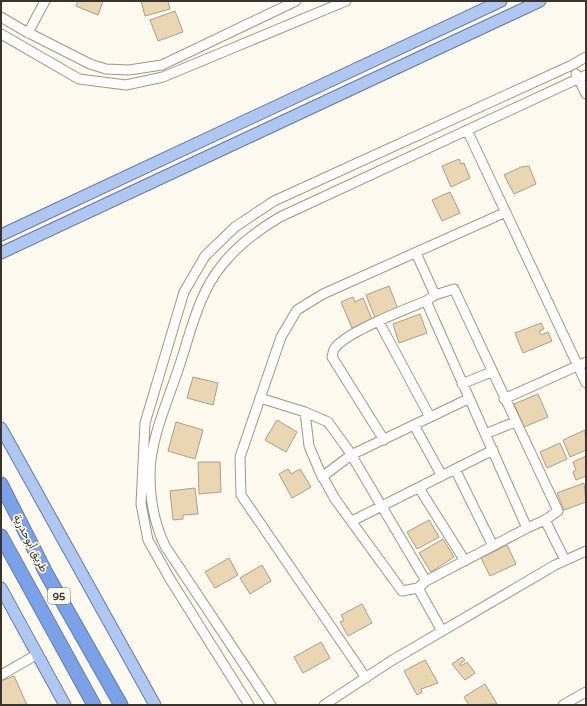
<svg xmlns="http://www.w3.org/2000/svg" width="587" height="706" font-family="'Varela Round',Vazirmatn,sans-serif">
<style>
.building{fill:#ead6b2;stroke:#ab9f89}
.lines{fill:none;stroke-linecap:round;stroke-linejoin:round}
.minor-casing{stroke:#a39782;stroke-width:11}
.major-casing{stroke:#647ca6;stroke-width:13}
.highway-casing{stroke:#647ca6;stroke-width:15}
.minor{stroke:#fff;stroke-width:9}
.major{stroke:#b0c7f1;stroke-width:11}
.highway{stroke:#7ba2e8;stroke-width:13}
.labels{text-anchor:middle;stroke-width:3.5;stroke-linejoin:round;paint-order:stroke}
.shield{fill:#fffaf0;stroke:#747067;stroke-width:1}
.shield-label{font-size:10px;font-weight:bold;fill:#39352c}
.street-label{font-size:11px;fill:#39352c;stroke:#fffaf0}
</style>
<rect width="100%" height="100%" fill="#fffaf0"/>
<!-- building -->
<path class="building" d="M78,1H103L98,15L76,6Z
M141,1H168L170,9L145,16Z
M175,11L183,32L158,41L150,20Z
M459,159L461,164L464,163L470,178L451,187L442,166Z
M529,166L536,184L514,194L504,175L521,167Z
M450,192L460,213L442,221L432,200Z
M389,286L398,309L375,318L366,295Z
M353,297L355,302L363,298L372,319L352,328L341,302Z
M420,314L427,333L399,343L393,324Z
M541,323L544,329L539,331L541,335L548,332L552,341L523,353L515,333Z
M193,377L218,383L213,405L187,398Z
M538,394L548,417L524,427L514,404Z
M277,420L297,432L286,452L265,440Z
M176,422L203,430L195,459L168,451Z
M585,430L586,450L570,457L563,440Z
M560,443L567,459L547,468L540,452Z
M586,456V476L576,480L573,472L576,470L573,462Z
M198,462H220L221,492L199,494Z
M288,469L291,474L300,469L311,487L292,498L279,474Z
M584,483L586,502L564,510L557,493Z
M195,488L198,514L183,515V519L173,520L170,491Z
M429,520L439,537L417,549L407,532Z
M443,539L454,557L431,572L419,553Z
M507,545L516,564L490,576L481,558Z
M229,558L238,575L215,588L205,572Z
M262,565L271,581L250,594L240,578Z
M362,604L372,623L348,636L340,622L344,620L341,615Z
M321,642L330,658L303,673L294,657Z
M462,657L465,660L460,664L461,666L467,662L475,673L465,680L452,664Z
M425,660L438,683L421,689L422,692L417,695L404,671Z
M14,676L27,705H1V681Z
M485,684L497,704L469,705L464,697Z"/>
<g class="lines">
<!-- minor casing -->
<g class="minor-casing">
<path id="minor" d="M1,17L23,30L90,64L106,69L129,70L162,65L296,1
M28,33L45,1
M1,34L79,79L126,85L163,77L346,1
M576,74L586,94
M467,130L586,383
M416,253L435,295L426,301L527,528L545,520L565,560
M435,295L454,289L558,511L545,520
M379,322L430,417
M462,384L491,372
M260,398L305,412L328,422L349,451L426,581L418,588L442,631
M504,399L586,362
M305,412L309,446L320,472L335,499L402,591L418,588
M414,425L442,476
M485,434L515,422
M384,440L332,357C333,354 333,350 335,348C346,332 406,309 426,301
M455,469L493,546
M322,477L351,455L468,399
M419,488L465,561
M352,521L493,450
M426,581L527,528
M1,675L36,655
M366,678L241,495L240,457L281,337L297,310L323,294L506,212
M249,705L170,579L148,540L141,504L145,423L184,292L205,256L235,227L274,201L572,65L586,57
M271,705L165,546C155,525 150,499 150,475C150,440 167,403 178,370C190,335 198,294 222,265C239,244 258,230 280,217L586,75
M324,705L391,661L555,565L586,551
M563,705L586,692"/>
</g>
<!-- major casing -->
<g class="major-casing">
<path id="major" d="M1,235L501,1
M1,253L540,1
M1,428L155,705
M1,588L65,705"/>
</g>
<!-- highway casing -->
<g class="highway-casing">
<path id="highway" d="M1,484L46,573L121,705
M1,536L94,705"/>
</g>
<!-- minor -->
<use href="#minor" class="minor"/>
<!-- major -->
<use href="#major" class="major"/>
<!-- highway -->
<use href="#highway" class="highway"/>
</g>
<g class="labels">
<!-- shield labels -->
<rect class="shield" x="48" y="588" width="22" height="16" rx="3"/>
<g class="shield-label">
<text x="59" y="600">95</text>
</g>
<!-- street labels -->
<g class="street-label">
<text transform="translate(31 543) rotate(63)" y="4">طريق أبوحدرية</text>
</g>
</g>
<!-- border -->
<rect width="587" height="706" fill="none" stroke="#39352c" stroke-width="4"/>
</svg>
